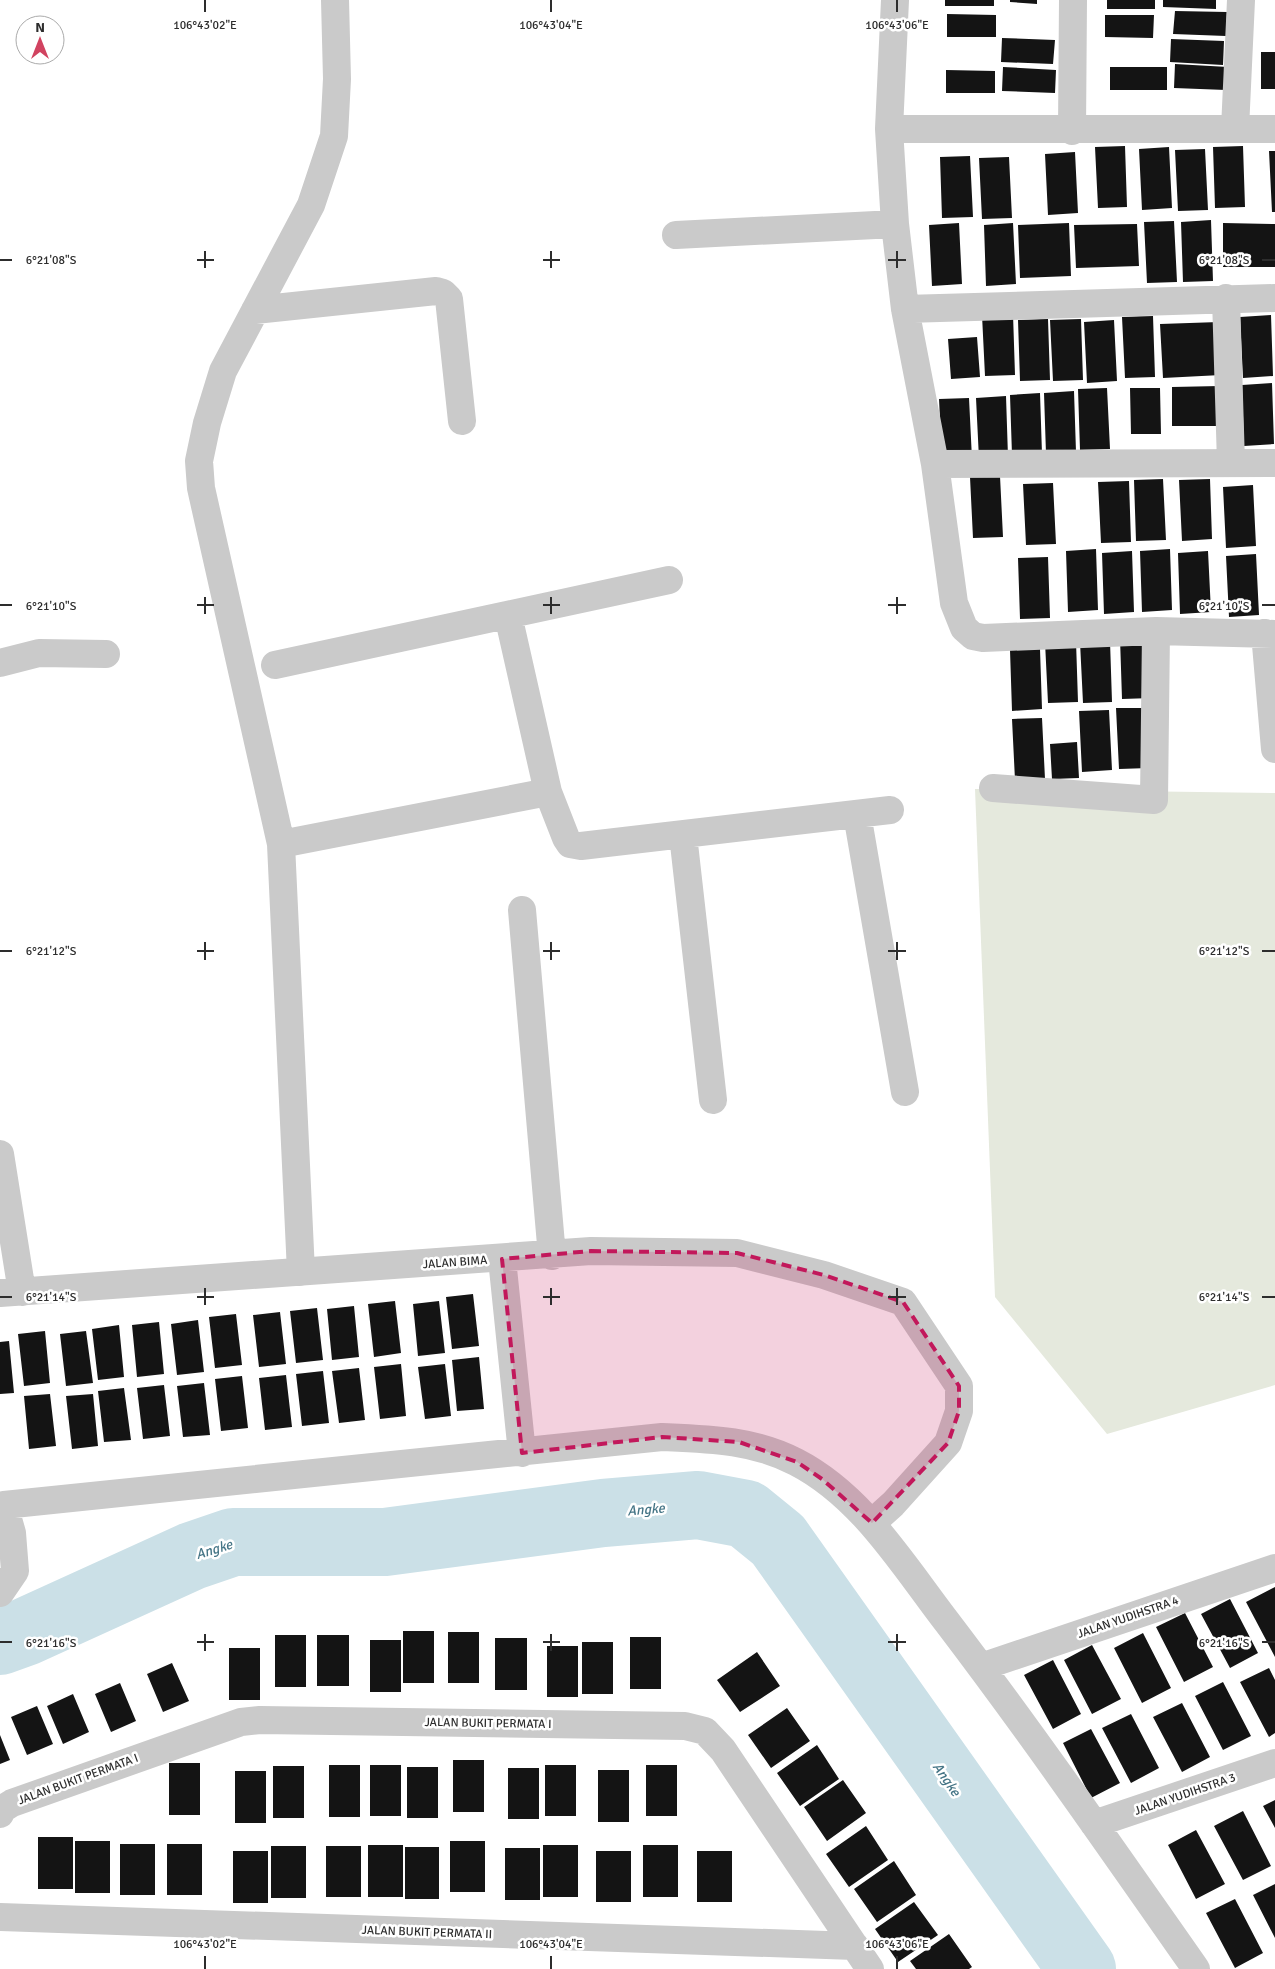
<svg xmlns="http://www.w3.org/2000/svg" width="1275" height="1969" font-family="Signika,sans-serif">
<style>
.green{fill:#e5e9dd}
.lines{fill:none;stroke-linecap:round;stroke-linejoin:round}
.river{stroke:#cbe0e7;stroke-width:68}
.building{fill:#141414}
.minor{stroke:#cacaca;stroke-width:28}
.marked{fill:#c2185b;fill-opacity:0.2;stroke:#c2185b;stroke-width:4;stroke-dasharray:10 6;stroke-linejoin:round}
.ticks{fill:none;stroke:#2d2d2d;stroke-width:2}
.labels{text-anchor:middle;stroke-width:5;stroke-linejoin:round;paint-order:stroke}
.street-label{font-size:12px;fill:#2d2d2d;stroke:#fff}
.water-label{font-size:14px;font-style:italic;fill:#457586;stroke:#fff}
.ticks-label{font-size:12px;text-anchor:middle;fill:#2d2d2d;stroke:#fff;stroke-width:5;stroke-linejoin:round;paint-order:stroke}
</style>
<rect width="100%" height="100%" fill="#fff"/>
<!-- green -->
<path class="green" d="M975,789L1275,793V1385L1107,1434L995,1297Z"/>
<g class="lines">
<!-- river -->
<path class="river" d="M0,1641L25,1632L192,1556L233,1542H385L603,1513L698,1505L746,1514L778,1540L1082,1969"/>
</g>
<!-- building -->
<path class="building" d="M945,0H994V6H945Z
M1010,0H1037V4L1010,2Z
M1107,0H1155V9H1107Z
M1163,0H1216V9L1163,7Z
M1175,11L1227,12L1226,36L1173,34Z
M947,14L996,15V37H947Z
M1105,15H1154L1153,38L1105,37Z
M1002,38L1055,40L1053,64L1001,62Z
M1171,39L1224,41L1223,65L1170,62Z
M1261,52H1275V89H1261Z
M1175,64L1228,67L1226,90L1174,88Z
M1003,67L1056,70L1055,93L1002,91Z
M1110,67H1167V90H1110Z
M946,70L995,71V93H946Z
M1125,146L1127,207L1098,208L1095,147Z
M1243,146L1245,207L1215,208L1213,147Z
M1169,147L1172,208L1142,210L1139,149Z
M1205,149L1208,210L1178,211L1175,150Z
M1269,151H1275V212H1272Z
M1075,152L1078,213L1048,215L1045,154Z
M970,156L973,217L942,218L940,157Z
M1009,157L1012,218L982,219L979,158Z
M1211,220L1213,281L1183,282L1181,222Z
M1174,221L1177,282L1147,283L1144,222Z
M959,223L962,284L932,286L929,225Z
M1013,223L1016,284L986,286L984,225Z
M1069,223L1071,276L1020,278L1018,225Z
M1223,223L1275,224V267H1223Z
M1137,224L1139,266L1076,268L1074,225Z
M1013,314L1015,375L985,376L982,315Z
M1271,315L1273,376L1243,378L1240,317Z
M1153,316L1155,377L1125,378L1122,317Z
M1048,319L1050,380L1020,381L1018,320Z
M1081,319L1083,380L1053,381L1050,320Z
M1114,320L1117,381L1087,383L1084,322Z
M1219,322L1221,375L1163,378L1160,324Z
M977,337L980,377L951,379L948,339Z
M1272,383L1274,444L1244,446L1242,385Z
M1220,386V426H1172V387Z
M1107,388L1110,449L1080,450L1078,389Z
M1130,388H1160L1161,434H1131Z
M1074,391L1076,452L1046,454L1044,393Z
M1040,393L1042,454L1012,455L1010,395Z
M1006,396L1008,457L979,459L976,398Z
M969,398L972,459L942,460L939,399Z
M1000,476L1003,537L973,538L970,477Z
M1163,479L1166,540L1136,541L1134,480Z
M1210,479L1212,539L1182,541L1179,480Z
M1129,481L1131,542L1101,543L1098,482Z
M1053,483L1056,544L1026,545L1023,484Z
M1253,485L1256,546L1226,548L1223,487Z
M1096,549L1098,610L1068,612L1066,551Z
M1170,549L1172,610L1142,612L1140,551Z
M1132,551L1134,612L1104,614L1102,553Z
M1208,551L1211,612L1180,614L1178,553Z
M1256,554L1259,615L1229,617L1226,556Z
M1048,557L1050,618L1020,619L1018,558Z
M1150,637L1152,698L1122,699L1120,638Z
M1076,641L1078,702L1048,703L1045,642Z
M1110,641L1112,702L1083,703L1080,642Z
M1040,649L1042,709L1012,711L1010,650Z
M1116,708H1146L1149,768L1119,769Z
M1109,710L1112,770L1082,772L1079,711Z
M1042,718L1045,779L1015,780L1012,719Z
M1077,742L1079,778L1052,779L1050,744Z
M473,1294L479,1346L452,1349L446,1297Z
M395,1301L401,1353L374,1357L368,1304Z
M439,1301L445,1353L418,1356L413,1304Z
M354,1306L359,1357L332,1360L327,1309Z
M317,1308L323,1360L296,1363L290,1311Z
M280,1312L286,1364L259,1367L253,1315Z
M236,1314L242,1365L215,1368L209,1317Z
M198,1320L204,1372L177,1375L171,1324Z
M159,1322L164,1374L137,1377L132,1325Z
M119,1325L124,1377L98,1380L92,1329Z
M45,1331L50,1383L24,1386L18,1334Z
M86,1331L93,1383L66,1386L60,1334Z
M9,1341L14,1393L0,1394V1342Z
M479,1357L484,1409L457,1411L452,1360Z
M401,1364L406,1416L380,1419L374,1367Z
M445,1364L451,1416L425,1419L418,1367Z
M359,1368L365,1420L339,1423L332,1371Z
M323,1371L329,1423L302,1426L296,1374Z
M286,1375L292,1427L265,1430L259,1378Z
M242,1376L248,1428L221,1431L215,1379Z
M204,1383L210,1435L183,1437L177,1386Z
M164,1385L170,1436L143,1439L137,1388Z
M124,1388L131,1440L104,1442L98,1391Z
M50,1394L56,1446L29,1449L24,1396Z
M93,1394L98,1446L72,1449L66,1396Z
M1275,1587V1657L1246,1602Z
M1230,1599L1258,1653L1230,1668L1201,1614Z
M1185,1613L1213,1667L1184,1682L1156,1627Z
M403,1631H434V1683H403Z
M448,1632H479V1683H448Z
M1143,1633L1171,1688L1142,1703L1114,1648Z
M275,1635H306V1687H275Z
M317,1635H349V1686H317Z
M630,1637H661V1689H630Z
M495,1638H527V1690H495Z
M370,1640H401V1692H370Z
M582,1642H613V1694H582Z
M1092,1645L1121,1699L1092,1714L1064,1660Z
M547,1646H578V1697H547Z
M229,1648H260V1700H229Z
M757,1652L780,1686L740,1712L717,1680Z
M1053,1660L1081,1714L1053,1729L1024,1675Z
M172,1663L189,1701L163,1712L147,1674Z
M1269,1668L1275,1680V1733L1269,1737L1240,1682Z
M1223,1682L1251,1736L1223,1750L1195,1696Z
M120,1683L136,1721L111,1732L95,1694Z
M73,1694L89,1732L63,1744L47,1706Z
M1182,1703L1210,1757L1182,1772L1153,1717Z
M37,1706L53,1744L27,1755L11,1717Z
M787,1708L810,1741L771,1768L748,1735Z
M1131,1714L1159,1768L1131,1783L1102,1728Z
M1091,1729L1120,1783L1091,1798L1063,1743Z
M0,1735L10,1760L0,1764Z
M817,1745L839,1779L800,1806L777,1773Z
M453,1760H484V1812H453Z
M169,1763H200V1815H169Z
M329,1765H360V1817H329Z
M370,1765H401V1816H370Z
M545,1765H576V1816H545Z
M646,1765H677V1816H646Z
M273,1766H304V1818H273Z
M407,1767H438V1818H407Z
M508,1768H539V1819H508Z
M598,1770H629V1822H598Z
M235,1771H266V1823H235Z
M843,1780L866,1813L827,1841L804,1807Z
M1275,1800V1828L1263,1806Z
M1243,1811L1271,1866L1243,1880L1214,1826Z
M866,1826L888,1860L849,1887L826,1854Z
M1196,1830L1225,1884L1196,1899L1168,1845Z
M38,1837H73V1889H38Z
M75,1841H110V1893H75Z
M450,1841H485V1892H450Z
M120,1844H155V1895H120Z
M167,1844H202V1895H167Z
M368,1845H403V1897H368Z
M543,1845H578V1897H543Z
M643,1845H678V1897H643Z
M271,1846H306V1898H271Z
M326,1846H361V1897H326Z
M405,1847H439V1899H405Z
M505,1848H540V1900H505Z
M233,1851H268V1903H233Z
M596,1851H631V1902H596Z
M697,1851H732V1902H697Z
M894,1861L916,1895L877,1922L854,1889Z
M1275,1884V1938L1253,1895Z
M1235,1899L1263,1953L1235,1968L1206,1913Z
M914,1902L938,1935L898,1962L875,1929Z
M949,1934L972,1967L969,1969H916L910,1961Z"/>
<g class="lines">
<!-- minor -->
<path class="minor" d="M895,0L889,129L895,224L905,309L935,464L954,603L964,628L973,636L983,638L1156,631L1275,634
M889,129H1275
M1235,129L1241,0
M1072,131L1073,0
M676,235L895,224
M1226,298L1231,463
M905,309L1275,298
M255,310L436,291L443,293L449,299L462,421
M935,464L1275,463
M508,615L548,792
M1265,633L1275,749
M0,663L39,653L106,654
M275,665L669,580
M993,788L1154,800L1156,631
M857,814L905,1092
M683,835L713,1100
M281,844L548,792L566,838L570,844L581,846L890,810
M522,910L552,1256
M0,1154L22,1292
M502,1259L522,1453
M301,1272L281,844L201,488L199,461L207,423L223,371L311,205L334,136L337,79L335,0
M0,1293L591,1251L737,1253L824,1275L903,1302L959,1386V1411L948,1443L893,1504L872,1523
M4,1505L662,1437C709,1439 754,1440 796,1462C862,1496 903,1565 947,1622C1033,1735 1114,1852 1196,1969
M0,1593L15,1571L12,1533L4,1505
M981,1667L1275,1568
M0,1814L1,1810L12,1803L241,1722L260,1720L685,1726L705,1731L723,1750L870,1969
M1094,1824L1275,1763
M0,1917L855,1946"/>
</g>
<!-- marked area -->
<path class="marked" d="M591,1251L737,1253L824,1275L903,1302L959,1386V1411L948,1443L872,1523L822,1479L797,1462L739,1442L662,1437L522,1453L502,1259Z"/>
<!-- ticks -->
<path class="ticks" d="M205,0V12M551,0V12M897,0V12M205,251V268M551,251V268M897,251V268M0,260H12M197,260H214M543,260H560M888,260H906M1262,260H1275M205,597V614M551,597V614M897,597V614M0,605H12M197,605H214M543,605H560M888,605H906M1262,605H1275M205,942V960M551,942V960M897,942V960M0,951H12M197,951H214M543,951H560M888,951H906M1262,951H1275M205,1288V1305M551,1288V1305M897,1288V1305M0,1297H12M197,1297H214M543,1297H560M888,1297H906M1262,1297H1275M205,1634V1651M551,1634V1651M897,1634V1651M0,1642H12M197,1642H214M543,1642H560M888,1642H906M1262,1642H1275M205,1956V1969M551,1956V1969M897,1956V1969"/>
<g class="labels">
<!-- street labels -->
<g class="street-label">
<text transform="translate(455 1262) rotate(-4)" y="4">JALAN BIMA</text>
<text transform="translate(1128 1617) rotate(-19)" y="4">JALAN YUDIHSTRA 4</text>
<text transform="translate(488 1723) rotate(1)" y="4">JALAN BUKIT PERMATA I</text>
<text transform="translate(78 1779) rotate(-20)" y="4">JALAN BUKIT PERMATA I</text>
<text transform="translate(1185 1794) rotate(-19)" y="4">JALAN YUDIHSTRA 3</text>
<text transform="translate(427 1932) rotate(2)" y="4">JALAN BUKIT PERMATA II</text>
</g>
<!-- water labels -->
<g class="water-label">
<text transform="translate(646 1509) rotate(-5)" y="5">Angke</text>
<text transform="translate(214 1549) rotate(-17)" y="5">Angke</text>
<text transform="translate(947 1779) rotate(55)" y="5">Angke</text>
</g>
</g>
<g class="ticks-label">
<text x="205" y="29">106°43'02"E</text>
<text x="551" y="29">106°43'04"E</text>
<text x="897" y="29">106°43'06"E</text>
<text x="51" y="264">6°21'08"S</text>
<text x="1224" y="264">6°21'08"S</text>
<text x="51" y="610">6°21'10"S</text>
<text x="1224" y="610">6°21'10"S</text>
<text x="51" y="955">6°21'12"S</text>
<text x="1224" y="955">6°21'12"S</text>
<text x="51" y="1301">6°21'14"S</text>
<text x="1224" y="1301">6°21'14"S</text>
<text x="51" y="1647">6°21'16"S</text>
<text x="1224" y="1647">6°21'16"S</text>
<text x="205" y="1948">106°43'02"E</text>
<text x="551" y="1948">106°43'04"E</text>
<text x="897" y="1948">106°43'06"E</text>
</g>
<!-- north arrow -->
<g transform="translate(40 40)"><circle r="24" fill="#ffffff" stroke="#ababab"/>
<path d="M0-4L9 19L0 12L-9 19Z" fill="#d14360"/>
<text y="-8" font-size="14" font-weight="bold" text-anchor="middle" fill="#2d2d2d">N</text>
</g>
</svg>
